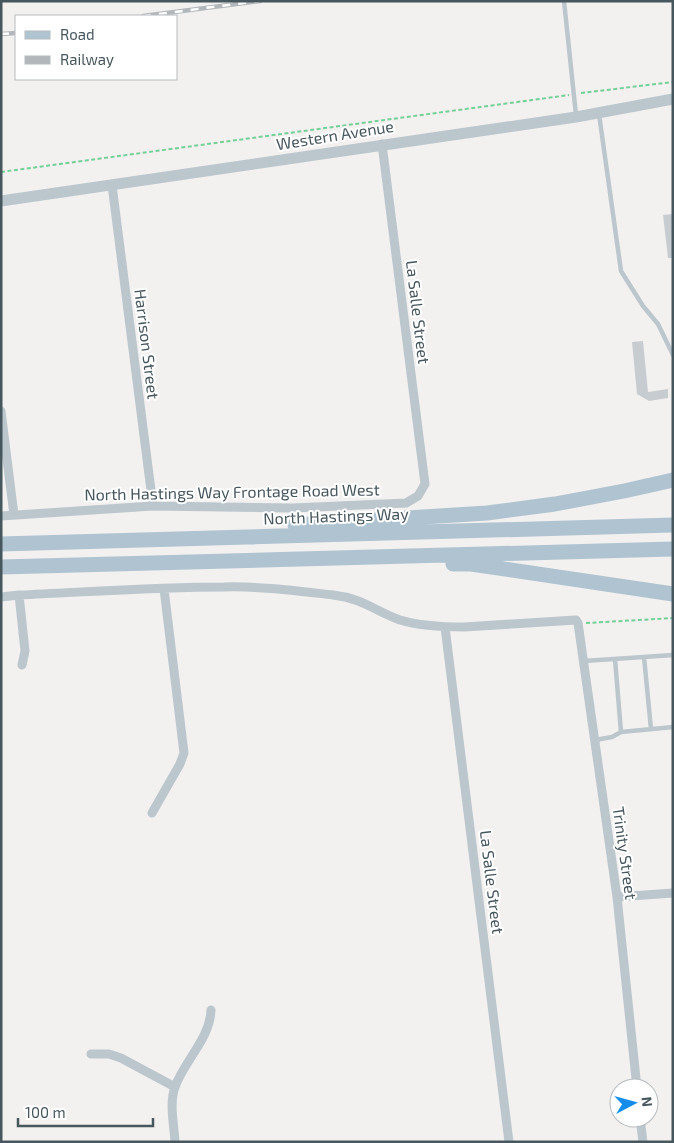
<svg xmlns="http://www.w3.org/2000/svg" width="674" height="1143" font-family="'Exo 2',sans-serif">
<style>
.building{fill:#c7ccd0}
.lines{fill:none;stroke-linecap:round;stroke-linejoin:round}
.path{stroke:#75d097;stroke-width:2;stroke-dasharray:4 2.5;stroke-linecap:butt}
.service{stroke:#bbc7cd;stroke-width:4.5}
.minor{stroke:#bbc7cd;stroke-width:9}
.tertiary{stroke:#bbc7cd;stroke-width:11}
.primary{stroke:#afc4d0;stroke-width:15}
.rail-casing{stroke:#b2b7bb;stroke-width:4.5}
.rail{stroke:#fff;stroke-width:2.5;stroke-dasharray:8;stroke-linecap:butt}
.labels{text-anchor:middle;stroke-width:4;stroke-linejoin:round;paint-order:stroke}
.street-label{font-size:16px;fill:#47575e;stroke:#fff}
</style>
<rect width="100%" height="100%" fill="#f3f0f0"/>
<!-- building -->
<path class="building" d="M673,214V258H668L663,215Z
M643,341L648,392L668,389V398L649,401L637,394L632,342Z"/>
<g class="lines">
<!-- path -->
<path class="path" d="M581,93L673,82
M1,172L569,95
M586,623L673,618"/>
<!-- service -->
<path class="service" d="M564,1L576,115
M599,114L621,271L643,306L658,324L673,355
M644,657L651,729
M615,659L621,732
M584,661L673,655
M595,740L612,737L621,732L673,727"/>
<!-- minor -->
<path class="minor" d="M112,185L153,506
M1,411L14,515
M1,516L153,506L293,508L406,503L418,496L425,484L382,144
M19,595L25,651L22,665
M1,597L19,595C87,592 155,587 224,587C260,586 297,591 333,595C362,598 375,611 400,620C420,626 443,627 464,627L576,620L578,623L617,897L637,1088
M445,627L509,1142
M152,813L180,764L184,753L164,589
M617,897L673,893
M91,1054H109L121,1058L175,1087
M640,1118L643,1142
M175,1142C174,1124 169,1104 175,1087C184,1061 210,1039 211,1010"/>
<!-- tertiary -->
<path class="tertiary" d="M1,201L576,117L673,99"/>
<!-- primary -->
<path class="primary" d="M295,525L487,513L555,504L624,491L673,480
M1,544L673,525
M453,564H471L673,594
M1,567L673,549"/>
<!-- rail casing -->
<g class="rail-casing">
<path id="rail" d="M143,16L260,1
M1,34L16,33"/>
</g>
<!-- rail -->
<use href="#rail" class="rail"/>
</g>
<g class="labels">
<!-- street labels -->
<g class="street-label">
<text transform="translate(335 135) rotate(-9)" y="6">Western Avenue</text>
<text transform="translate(418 312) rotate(83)" y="6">La Salle Street</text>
<text transform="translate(147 344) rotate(83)" y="6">Harrison Street</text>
<text transform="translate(232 492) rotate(-1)" y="6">North Hastings Way Frontage Road West</text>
<text transform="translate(336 516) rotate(-2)" y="6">North Hastings Way</text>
<text transform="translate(625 853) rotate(82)" y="6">Trinity Street</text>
<text transform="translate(492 882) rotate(83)" y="6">La Salle Street</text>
</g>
</g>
<!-- border -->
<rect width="674" height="1143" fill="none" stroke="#47575e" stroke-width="5"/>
<!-- legend -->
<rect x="15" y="15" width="162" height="65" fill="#ffffff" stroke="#b5bcbf"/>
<rect x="25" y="31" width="25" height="8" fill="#afc4d0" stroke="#b5bcbf"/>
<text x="60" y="40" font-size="15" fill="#47575e">Road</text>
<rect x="25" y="56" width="25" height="8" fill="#b2b7bb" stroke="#b5bcbf"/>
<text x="60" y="65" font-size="15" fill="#47575e">Railway</text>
<!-- north arrow -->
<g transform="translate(634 1103) rotate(84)"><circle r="24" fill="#ffffff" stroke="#b5bcbf"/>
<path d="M0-4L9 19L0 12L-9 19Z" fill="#138de9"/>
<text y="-8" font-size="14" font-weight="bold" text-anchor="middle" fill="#47575e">N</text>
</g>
<!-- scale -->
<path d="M18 1118v8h135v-8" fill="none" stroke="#47575e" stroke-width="2.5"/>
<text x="25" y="1118" font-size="15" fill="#47575e" stroke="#ffffff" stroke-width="4" paint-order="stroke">100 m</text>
</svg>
